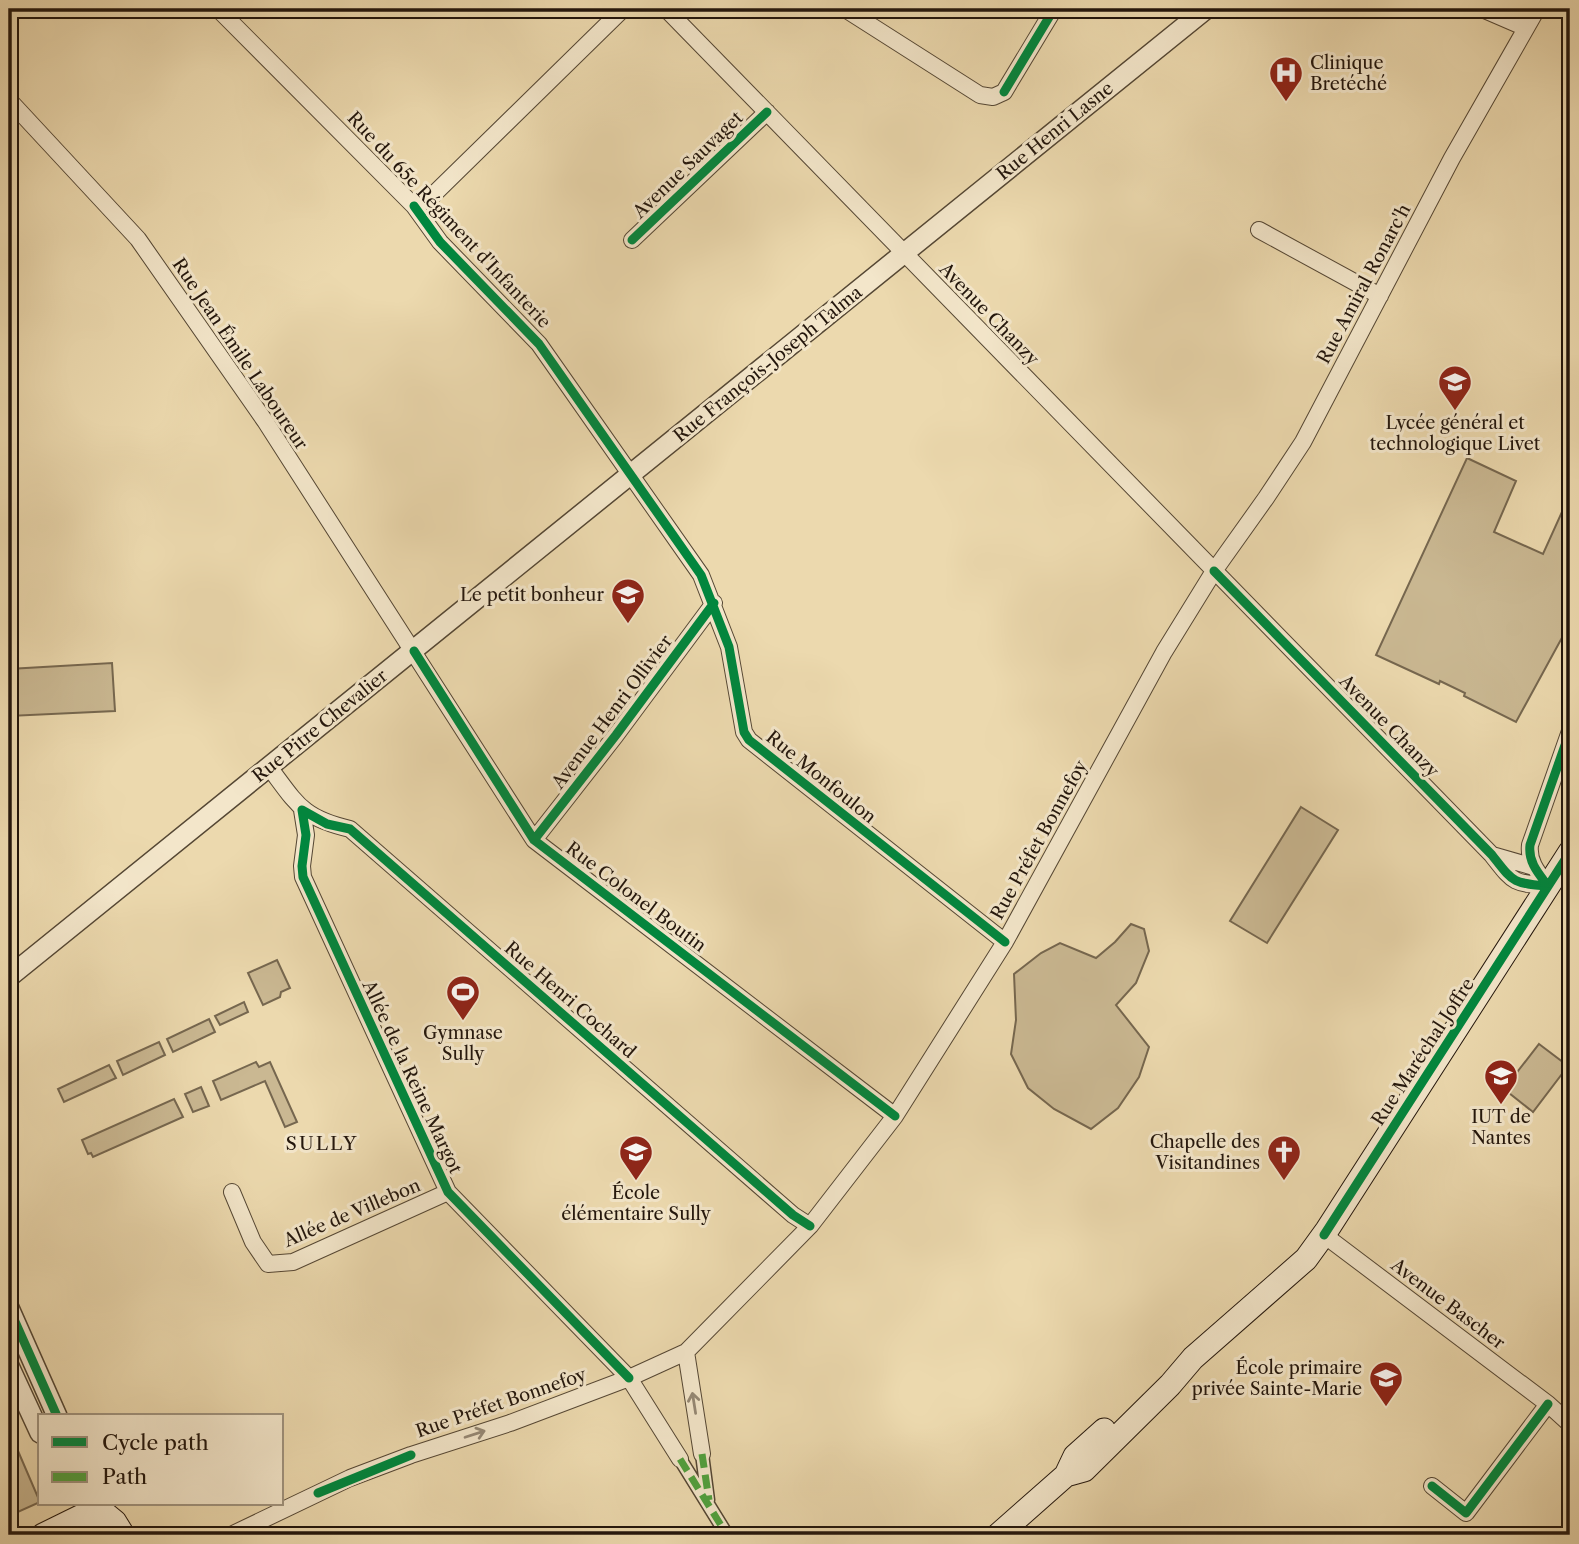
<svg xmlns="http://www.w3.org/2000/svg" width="1579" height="1544" font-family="'Libre Caslon Text',serif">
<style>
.green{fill:#cab892;stroke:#76674f;stroke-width:2}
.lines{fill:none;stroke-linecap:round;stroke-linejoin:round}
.pedestrian-casing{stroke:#554734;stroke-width:15}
.minor-casing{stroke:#554734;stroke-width:18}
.tertiary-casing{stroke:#554734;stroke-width:22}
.secondary-casing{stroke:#23160c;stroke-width:25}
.pedestrian{stroke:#f3e6ca;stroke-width:12}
.minor{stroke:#f3e6ca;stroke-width:16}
.tertiary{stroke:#f3e6ca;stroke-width:19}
.secondary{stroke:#f3e6ca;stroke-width:23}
.quiet{stroke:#50a13e;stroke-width:7;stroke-dasharray:14 7;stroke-linecap:butt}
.cycleway-casing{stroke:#f3e6ca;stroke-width:13}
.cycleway{stroke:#00873e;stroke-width:9}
.oneway{stroke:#958874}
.labels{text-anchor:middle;stroke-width:6;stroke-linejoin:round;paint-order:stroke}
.poi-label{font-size:18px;fill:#23160c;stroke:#f3e6ca}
.street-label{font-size:18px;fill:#23160c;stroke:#f3e6ca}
.neighbourhood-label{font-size:19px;letter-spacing:2px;fill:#23160c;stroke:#f3e6ca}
</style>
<rect width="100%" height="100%" fill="#ecd9ae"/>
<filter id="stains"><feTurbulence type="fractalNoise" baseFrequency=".00286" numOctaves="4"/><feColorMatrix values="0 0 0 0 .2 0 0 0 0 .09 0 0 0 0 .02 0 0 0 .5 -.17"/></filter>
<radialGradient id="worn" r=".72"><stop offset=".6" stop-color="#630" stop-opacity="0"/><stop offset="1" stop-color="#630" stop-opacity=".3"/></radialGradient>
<!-- green -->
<path class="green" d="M1467,458L1516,481L1494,532L1543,554L1566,503L1570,505V623L1516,722L1464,696L1465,693L1440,681L1439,684L1376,655Z
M112,663L115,711L9,716V669Z
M1301,807L1338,830L1267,943L1230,921Z
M1131,924L1144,929L1149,951L1136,983L1116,1005L1149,1047L1139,1077L1118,1108L1091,1129L1054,1109L1028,1088L1011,1054L1016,1020L1014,974L1041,953L1060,943L1096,958L1115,942Z
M277,960L290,988L281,992L280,997L263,1005L248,973Z
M244,1002L248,1012L220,1025L215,1016Z
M209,1019L215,1032L173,1052L167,1039Z
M159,1042L165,1055L123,1075L117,1061Z
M1539,1044L1568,1066L1533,1112L1504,1089Z
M256,1062L259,1067L270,1062L297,1122L285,1127L265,1081L221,1100L213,1081Z
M109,1065L116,1078L64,1102L58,1089Z
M201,1087L209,1106L193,1112L185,1094Z
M174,1099L183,1117L93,1157L91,1153L88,1154L82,1140Z
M9,1430L40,1502L9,1516Z"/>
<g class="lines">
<!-- pedestrian casing -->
<g class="pedestrian-casing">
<path id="pedestrian" d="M702,1454L708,1500
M680,1459L727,1535"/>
</g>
<!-- minor casing -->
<g class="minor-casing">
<path id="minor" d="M218,9L414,206L440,242L539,344L701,575L729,647L744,732L749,740L1005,942
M666,9L1492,855C1514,883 1512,883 1548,886
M845,9L980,95L993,97L1004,92L1054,9
M1482,9L1526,28
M9,100L138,239L265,421L534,840L895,1116
M414,206L432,196L623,9
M1259,230L1380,296
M632,240L767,112
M269,767C297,804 302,818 350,829L793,1215L810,1226
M302,810L306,835L302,866L303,877L448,1192L629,1378L680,1459
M534,840L616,735L714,603
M1492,855L1534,867
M1548,886C1538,873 1528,862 1530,845L1570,731
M232,1192L253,1242L268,1264L293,1262L448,1192
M1324,1235L1548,1404L1570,1424
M686,1352L702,1454
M1432,1486L1466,1513L1548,1404
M231,1535L350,1478L411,1455L510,1423L629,1378L686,1352L810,1226L895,1116L1005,942L1164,652L1214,571L1266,498L1303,442L1452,158L1537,9"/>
</g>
<!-- tertiary casing -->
<g class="tertiary-casing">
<path id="tertiary" d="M9,977L1206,9
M9,1308L57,1416
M9,1366L40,1433"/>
</g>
<!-- secondary casing -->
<g class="secondary-casing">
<path id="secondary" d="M1066,1475L1084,1470L1170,1385L1193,1358L1306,1259L1327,1230L1570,852
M43,1535L98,1508L115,1522L123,1535
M87,1535L115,1522
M998,1535L1066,1475L1075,1456L1104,1430"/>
</g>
<!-- pedestrian -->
<use href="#pedestrian" class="pedestrian"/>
<!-- minor -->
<use href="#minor" class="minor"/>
<!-- tertiary -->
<use href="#tertiary" class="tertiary"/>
<!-- secondary -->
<use href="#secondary" class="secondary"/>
<!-- quiet -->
<path class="quiet" d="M702,1454L709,1500
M680,1459L727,1535
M999,1534L1001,1535"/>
<!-- cycleway casing -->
<g class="cycleway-casing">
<path id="cycleway" d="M1004,92L1054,9
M414,206L440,242L539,344L701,575L729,647L744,732L749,740L1005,942
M632,240L767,112
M1214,571L1492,855C1514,883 1512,883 1548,886
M414,651L534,840L895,1116
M302,810L306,835L302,866L303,877L448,1192L629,1378
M302,810L327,824L350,829L793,1215L810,1226
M534,840L616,735L714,603
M1548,886C1538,873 1528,862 1530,845L1570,731
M1324,1235L1570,852
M9,1308L57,1416
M1432,1486L1466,1513L1548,1404
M318,1493L411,1455"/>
</g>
<!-- cycleway -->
<use href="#cycleway" class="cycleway"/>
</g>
<!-- one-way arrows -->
<defs><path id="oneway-shaft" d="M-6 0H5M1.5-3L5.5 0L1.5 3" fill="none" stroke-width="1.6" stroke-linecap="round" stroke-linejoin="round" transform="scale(1.75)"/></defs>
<g class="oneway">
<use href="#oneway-shaft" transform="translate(694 1403) rotate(-99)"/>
<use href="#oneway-shaft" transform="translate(475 1434) rotate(-18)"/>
</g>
<!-- icons -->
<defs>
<g id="hospital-pin" transform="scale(1.75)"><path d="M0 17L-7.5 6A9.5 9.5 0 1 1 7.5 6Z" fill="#8f2418" stroke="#f3e6ca"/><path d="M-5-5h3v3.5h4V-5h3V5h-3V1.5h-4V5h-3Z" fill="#fff"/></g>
<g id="school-pin" transform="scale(1.75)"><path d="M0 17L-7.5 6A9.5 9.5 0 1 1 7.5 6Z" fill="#8f2418" stroke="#f3e6ca"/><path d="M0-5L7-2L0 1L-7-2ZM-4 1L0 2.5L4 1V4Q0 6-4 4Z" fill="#fff"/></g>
<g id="stadium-pin" transform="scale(1.75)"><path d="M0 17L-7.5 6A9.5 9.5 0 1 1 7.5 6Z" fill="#8f2418" stroke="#f3e6ca"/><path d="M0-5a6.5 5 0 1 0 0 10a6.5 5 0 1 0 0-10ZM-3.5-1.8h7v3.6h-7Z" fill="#fff"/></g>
<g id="university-pin" transform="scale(1.75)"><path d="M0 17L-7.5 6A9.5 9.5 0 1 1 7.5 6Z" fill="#8f2418" stroke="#f3e6ca"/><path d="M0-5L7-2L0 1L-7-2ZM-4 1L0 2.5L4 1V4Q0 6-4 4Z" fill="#fff"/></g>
<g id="church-pin" transform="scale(1.75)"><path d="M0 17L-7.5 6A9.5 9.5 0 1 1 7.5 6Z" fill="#8f2418" stroke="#f3e6ca"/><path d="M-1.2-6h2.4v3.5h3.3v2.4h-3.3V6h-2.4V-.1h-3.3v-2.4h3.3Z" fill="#fff"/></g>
</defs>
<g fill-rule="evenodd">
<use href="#hospital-pin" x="1286" y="73"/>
<use href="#school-pin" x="1455" y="382"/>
<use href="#school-pin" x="628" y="595"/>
<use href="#stadium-pin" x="463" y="992"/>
<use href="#university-pin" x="1501" y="1076"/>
<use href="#school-pin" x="636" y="1152"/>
<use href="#church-pin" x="1284" y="1152"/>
<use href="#school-pin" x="1386" y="1378"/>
</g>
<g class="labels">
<!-- poi labels -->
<g class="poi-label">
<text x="1310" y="69" text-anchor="start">Clinique<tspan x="1310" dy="21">Bretéché</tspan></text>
<text x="1455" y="429">Lycée général et<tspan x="1455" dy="21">technologique Livet</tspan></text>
<text x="604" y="601" text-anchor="end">Le petit bonheur</text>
<text x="463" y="1039">Gymnase<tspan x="463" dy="21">Sully</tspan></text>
<text x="1501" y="1123">IUT de<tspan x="1501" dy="21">Nantes</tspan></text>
<text x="1260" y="1148" text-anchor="end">Chapelle des<tspan x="1260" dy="21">Visitandines</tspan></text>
<text x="636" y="1199">École<tspan x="636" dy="21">élémentaire Sully</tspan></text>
<text x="1362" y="1374" text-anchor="end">École primaire<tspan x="1362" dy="21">privée Sainte-Marie</tspan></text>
</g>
<!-- street labels -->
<g class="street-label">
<text transform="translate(1055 131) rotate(-39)" y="6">Rue Henri Lasne</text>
<text transform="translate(688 165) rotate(-44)" y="6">Avenue Sauvaget</text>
<text transform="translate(449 220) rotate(47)" y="6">Rue du 65e Régiment d'Infanterie</text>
<text transform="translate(1364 284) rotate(-62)" y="6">Rue Amiral Ronarc'h</text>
<text transform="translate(989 314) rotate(46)" y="6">Avenue Chanzy</text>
<text transform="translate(240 354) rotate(56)" y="6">Rue Jean Émile Laboureur</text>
<text transform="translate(768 364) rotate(-39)" y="6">Rue François-Joseph Talma</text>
<text transform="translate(612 712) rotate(-53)" y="6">Avenue Henri Ollivier</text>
<text transform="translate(320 726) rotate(-39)" y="6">Rue Pitre Chevalier</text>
<text transform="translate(1389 726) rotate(46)" y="6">Avenue Chanzy</text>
<text transform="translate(821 777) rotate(39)" y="6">Rue Monfoulon</text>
<text transform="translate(1039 840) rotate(-61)" y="6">Rue Préfet Bonnefoy</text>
<text transform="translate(636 897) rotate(37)" y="6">Rue Colonel Boutin</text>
<text transform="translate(570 1000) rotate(41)" y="6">Rue Henri Cochard</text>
<text transform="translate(1423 1052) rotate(-57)" y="6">Rue Maréchal Joffre</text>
<text transform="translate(412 1077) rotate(65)" y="6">Allée de la Reine Margot</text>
<text transform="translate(352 1213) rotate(-23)" y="6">Allée de Villebon</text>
<text transform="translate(1448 1304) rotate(37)" y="6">Avenue Bascher</text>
<text transform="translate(501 1403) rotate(-19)" y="6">Rue Préfet Bonnefoy</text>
</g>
<!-- neighbourhood labels -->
<g class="neighbourhood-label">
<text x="322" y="1150">SULLY</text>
</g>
</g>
<!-- margin -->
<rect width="1579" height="1544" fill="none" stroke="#ecd9ae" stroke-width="35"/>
<rect x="10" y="10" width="1558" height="1523" fill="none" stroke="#23160c" stroke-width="3.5"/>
<rect x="18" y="18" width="1544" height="1509" fill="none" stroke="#23160c" stroke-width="2"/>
<!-- legend -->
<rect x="38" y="1414" width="245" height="91" fill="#f3e6ca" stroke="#a0937e" stroke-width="2"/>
<rect x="52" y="1437" width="35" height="10" fill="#00873e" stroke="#a0937e" stroke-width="2"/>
<text x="102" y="1450" font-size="21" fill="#23160c">Cycle path</text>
<rect x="52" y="1472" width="35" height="10" fill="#50a13e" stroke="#a0937e" stroke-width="2"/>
<text x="102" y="1484" font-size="21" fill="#23160c">Path</text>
<rect width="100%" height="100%" filter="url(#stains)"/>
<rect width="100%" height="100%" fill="url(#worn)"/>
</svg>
